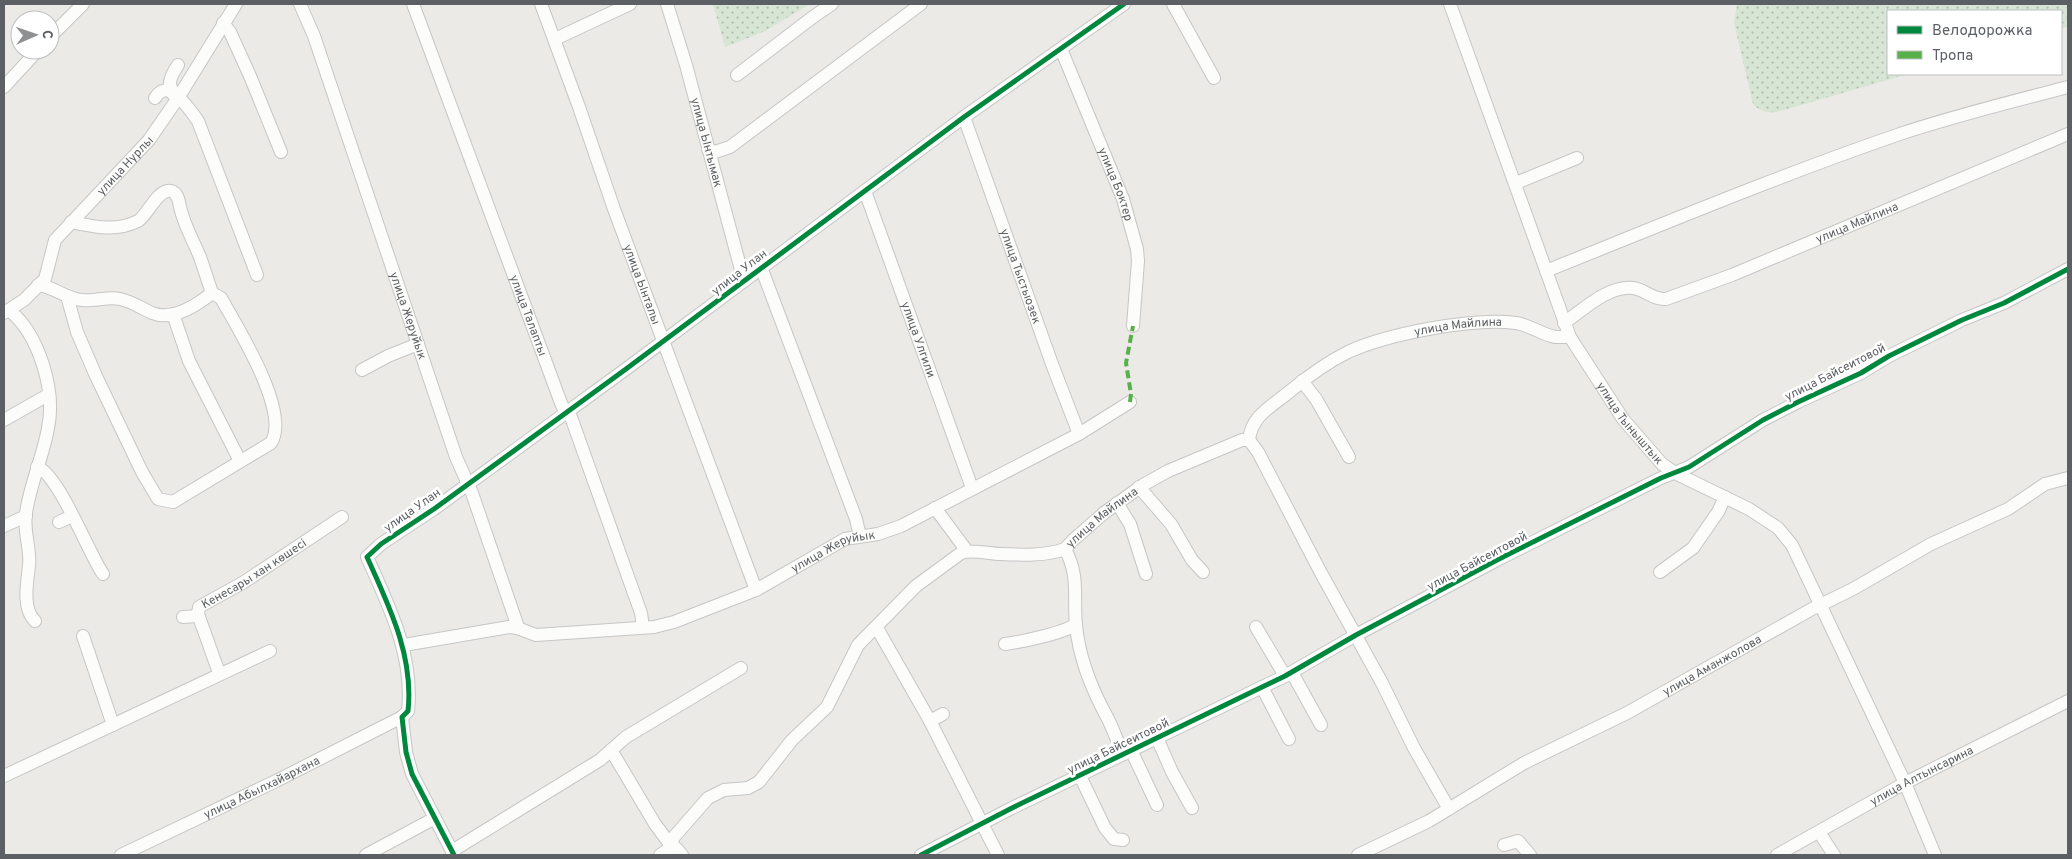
<svg xmlns="http://www.w3.org/2000/svg" width="2072" height="859" font-family="Overpass,sans-serif">
<style>
.grass{fill:url(#grass-dots)}
.lines{fill:none;stroke-linecap:round;stroke-linejoin:round}
.minor-casing{stroke:#c6c6c6;stroke-width:14}
.minor{stroke:#fcfcfb;stroke-width:12}
.quiet{stroke:#58b04a;stroke-width:4;stroke-dasharray:8 4;stroke-linecap:butt}
.cycleway-casing{stroke:#fff;stroke-width:8}
.cycleway{stroke:#00873e;stroke-width:5}
.labels{text-anchor:middle;stroke-width:5;stroke-linejoin:round;paint-order:stroke}
.street-label{font-size:12px;fill:#5c5f63;stroke:#fff}
</style>
<defs>
<pattern id="grass-dots" width="8" height="8" patternUnits="userSpaceOnUse" patternTransform="scale(1.25)"><rect width="8" height="8" fill="#d6e5d4"/><path d="M2 2h.1M6 6h.1" fill="none" stroke="#b1bdb0" stroke-width="1.8" stroke-linecap="round"/></pattern>
</defs>
<rect width="100%" height="100%" fill="#ebeae7"/>
<!-- grass -->
<path class="grass" d="M713,4H810L765,31L725,47Z
M1737,4H2068V26L2061,29V11H1888V74H1908L1777,112C1766,113 1761,112 1753,104L1734,23Z"/>
<g class="lines">
<!-- minor casing -->
<g class="minor-casing">
<g id="minor">
<path id="s1" d="M300,4L314,36L456,457L472,493L518,627"/>
<path id="s2" d="M413,4L561,403L565,412L571,417L641,613L643,627"/>
<path id="s3" d="M541,4L579,107L614,209L756,590"/>
<path id="s4" d="M667,4L686,65L744,281"/>
<path d="M1173,4L1214,78"/>
<path id="s5" d="M1450,4L1570,337L1623,419L1662,464L1675,473L1749,509L1778,528L1792,545L1905,783L1935,855"/>
<path d="M223,23L230,32L250,76L281,152"/>
<path d="M50,37L83,4"/>
<path d="M555,39L630,4"/>
<path id="s6" d="M1061,49L1123,199L1137,249L1138,261L1133,326"/>
<path d="M178,65C163,87 171,89 186,105C190,110 194,115 198,121L257,275"/>
<path d="M737,75L813,17L832,4"/>
<path d="M4,87L38,50"/>
<path d="M155,98C159,92 162,90 169,90L173,94"/>
<path id="s7" d="M964,117L1052,364L1079,434"/>
<path d="M708,149L715,152L730,147L921,4"/>
<path d="M1516,183L1577,158"/>
<path id="s8" d="M865,191L972,488"/>
<path d="M71,222C94,227 116,232 138,221C147,216 158,188 171,191C178,193 179,201 180,207C184,225 193,240 200,257C204,269 208,281 212,293"/>
<path d="M761,267L856,519L860,536"/>
<path d="M1546,271C1663,224 1778,176 1897,135C1953,116 2011,102 2068,87"/>
<path d="M38,285C55,287 66,299 82,300C95,302 107,296 120,299C133,302 141,308 152,313C172,321 197,305 212,293L221,298C237,327 291,412 271,443L173,502L158,499L142,472L96,376L77,332L67,296"/>
<path d="M9,310C39,334 56,391 48,428C43,457 30,484 26,513C23,531 31,549 29,566C27,583 22,609 35,621"/>
<path id="s9" d="M4,313L24,300L45,279L55,240L149,140L178,98L236,4"/>
<path d="M173,314L189,361L240,461"/>
<path id="s10" d="M1564,323C1583,310 1608,285 1633,288C1646,290 1653,300 1666,299L1732,275L2068,134"/>
<path d="M362,370L388,356L418,344"/>
<path d="M1302,381L1316,399L1349,457"/>
<path d="M4,420L48,395"/>
<path d="M1249,440L1258,452L1321,573L1382,683L1414,748L1449,809"/>
<path d="M37,467C58,473 89,554 103,574"/>
<path d="M1139,487L1171,524L1192,560L1203,572"/>
<path d="M1117,503L1130,524L1146,574"/>
<path d="M935,508L967,551"/>
<path d="M59,522L72,516"/>
<path d="M4,526L26,516"/>
<path d="M1065,549C1080,577 1073,596 1076,625C1079,658 1092,690 1108,719C1114,731 1117,742 1124,754"/>
<path d="M1660,572L1693,548L1718,512L1725,497"/>
<path d="M183,617L198,616"/>
<path d="M1256,627L1285,676"/>
<path d="M877,628L930,721L998,855"/>
<path d="M83,636L113,725"/>
<path d="M1005,644C1020,642 1065,633 1076,624"/>
<path id="s11" d="M404,645L509,627C519,627 526,632 536,635L654,627L674,622L756,590L845,539L878,534L901,526L1079,434L1130,402"/>
<path id="s12" d="M219,673L198,614L199,607L244,582L342,517"/>
<path d="M1290,674L1295,678L1321,725"/>
<path d="M1262,687L1289,739"/>
<path d="M930,721L943,714"/>
<path d="M1157,738L1172,772L1192,808"/>
<path d="M611,750L655,824L672,847L676,848L682,855"/>
<path d="M1131,750L1157,805"/>
<path d="M4,776L270,651"/>
<path d="M1080,776L1105,828L1114,839L1123,840"/>
<path d="M1819,832L1834,855"/>
<path d="M1504,845L1518,841L1530,855"/>
<path d="M452,851L600,760L626,737L741,668"/>
<path id="s13" d="M121,855L276,781L402,717"/>
<path d="M366,855L435,818"/>
<path d="M454,855L412,774L406,752L402,717L408,711C414,656 389,606 367,557L381,544L434,509L626,369L964,117L1124,4"/>
<path id="s14" d="M660,855L672,847L673,838L708,798L724,790L748,788L759,782L792,740L827,707L858,645L916,586L961,553C973,549 989,554 1001,554C1022,555 1045,556 1065,549L1072,541L1104,513L1143,485L1168,471L1242,440H1249C1251,416 1272,406 1289,392C1307,377 1326,363 1348,352C1387,334 1474,317 1516,323C1530,325 1543,335 1555,337C1560,337 1566,337 1570,337"/>
<path d="M921,855L1012,808L1285,676L1356,635L1497,560L1661,478L1689,467L1763,420L1798,402L1861,373L1889,356L1962,320L2004,303L2068,269"/>
<path id="s15" d="M1358,855L1429,821L1524,763L1627,713L1812,609L1853,589L1931,544L2008,509L2045,484L2068,478"/>
<path id="s16" d="M1777,855L1905,783L2068,701"/>
</g>
</g>
<!-- minor -->
<use href="#minor" class="minor"/>
<!-- quiet -->
<path class="quiet" d="M1130,402L1131,394L1126,363L1133,326"/>
<!-- cycleway casing -->
<g class="cycleway-casing">
<path id="cycleway" d="M454,855L412,774L406,752L402,717L408,711C414,656 389,606 367,557L381,544L434,509L626,369L964,117L1124,4
M921,855L1012,808L1285,676L1356,635L1497,560L1661,478L1689,467L1763,420L1798,402L1861,373L1889,356L1962,320L2004,303L2068,269"/>
</g>
<!-- cycleway -->
<use href="#cycleway" class="cycleway"/>
</g>
<g class="labels">
<!-- street labels -->
<g class="street-label">
<text dy="4" stroke="none"><textPath href="#s4" startOffset="144">улица Ынтымак</textPath></text>
<text dy="4" stroke="none"><textPath href="#s9" startOffset="196">улица Нурлы</textPath></text>
<text dy="4" stroke="none"><textPath href="#s6" startOffset="146">улица Боктер</textPath></text>
<text dy="4" stroke="none"><textPath href="#s10" startOffset="320">улица Майлина</textPath></text>
<text transform="translate(739 272) rotate(-38)" y="4">улица Улан</text>
<text dy="4" stroke="none"><textPath href="#s7" startOffset="169">улица Тыстыозек</textPath></text>
<text dy="4" stroke="none"><textPath href="#s3" startOffset="298">улица Ынталы</textPath></text>
<text dy="4" stroke="none"><textPath href="#s1" startOffset="330">улица Жеруйык</textPath></text>
<text dy="4" stroke="none"><textPath href="#s2" startOffset="332">улица Талапты</textPath></text>
<text dy="4" stroke="none"><textPath href="#s14" startOffset="1012">улица Майлина</textPath></text>
<text dy="4" stroke="none"><textPath href="#s8" startOffset="158">улица Улгили</textPath></text>
<text transform="translate(1835 372) rotate(-27)" y="4">улица Байсеитовой</text>
<text dy="4" stroke="none"><textPath href="#s5" startOffset="459">улица Тыныштык</textPath></text>
<text transform="translate(412 510) rotate(-35)" y="4">улица Улан</text>
<text dy="4" stroke="none"><textPath href="#s14" startOffset="594">улица Майлина</textPath></text>
<text dy="4" stroke="none"><textPath href="#s11" startOffset="449">улица Жеруйык</textPath></text>
<text transform="translate(1477 561) rotate(-28)" y="4">улица Байсеитовой</text>
<text dy="4" stroke="none"><textPath href="#s12" startOffset="134">Кенесары хан көшесі</textPath></text>
<text dy="4" stroke="none"><textPath href="#s15" startOffset="402">улица Аманжолова</textPath></text>
<text transform="translate(1118 746) rotate(-26)" y="4">улица Байсеитовой</text>
<text dy="4" stroke="none"><textPath href="#s16" startOffset="165">улица Алтынсарина</textPath></text>
<text dy="4" stroke="none"><textPath href="#s13" startOffset="156">улица Абылхайархана</textPath></text>
</g>
</g>
<!-- border -->
<rect width="2072" height="859" fill="none" stroke="#5c5f63" stroke-width="10"/>
<!-- legend -->
<rect x="1887" y="10" width="175" height="65" fill="#ffffff" stroke="#bebfc1"/>
<rect x="1897" y="26" width="25" height="8" fill="#00873e" stroke="#bebfc1"/>
<text x="1932" y="35" font-size="15" fill="#5c5f63">Велодорожка</text>
<rect x="1897" y="51" width="25" height="8" fill="#58b04a" stroke="#bebfc1"/>
<text x="1932" y="60" font-size="15" fill="#5c5f63">Тропа</text>
<!-- north arrow -->
<g transform="translate(35 35) rotate(88)"><circle r="24" fill="#ffffff" stroke="#bebfc1"/>
<path d="M0-4L9 19L0 12L-9 19Z" fill="#8e9091"/>
<text y="-8" font-size="14" font-weight="bold" text-anchor="middle" fill="#5c5f63">С</text>
</g>
</svg>
